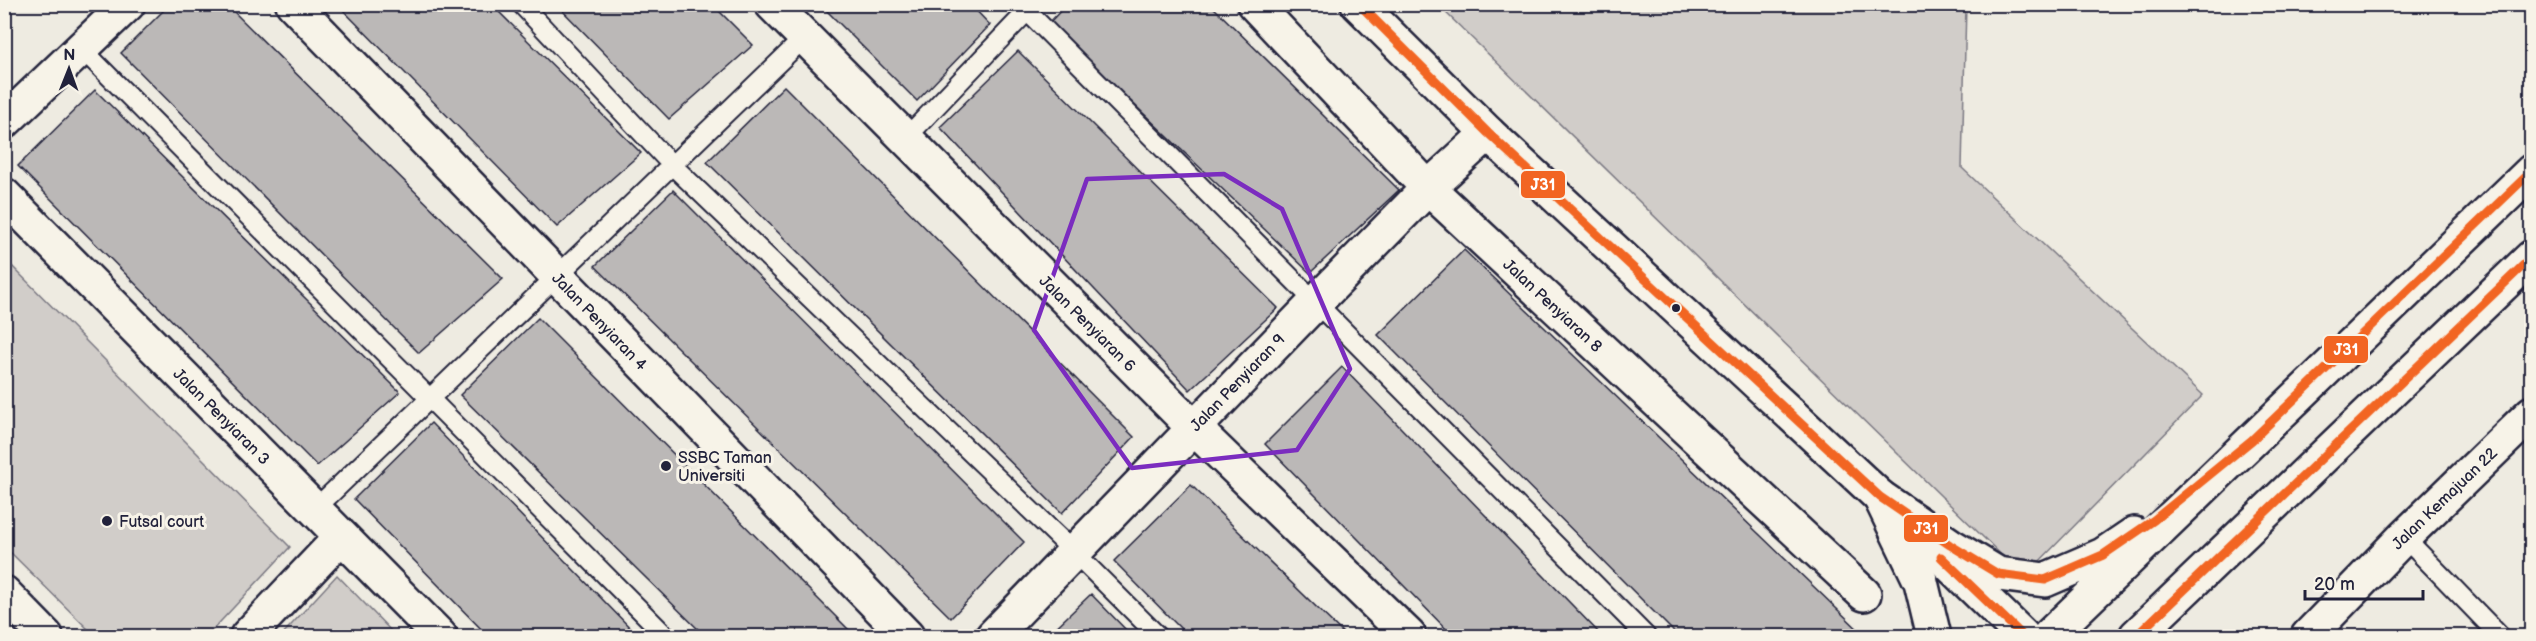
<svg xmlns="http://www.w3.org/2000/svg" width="2536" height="641" font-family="'Balsamiq Sans',sans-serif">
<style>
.green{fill:#d1cdc9;stroke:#7a7882;stroke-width:1.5}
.building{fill:#bbb8b7;stroke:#22223b;stroke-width:1.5}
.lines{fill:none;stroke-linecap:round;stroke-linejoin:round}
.service-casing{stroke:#22223b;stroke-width:22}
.minor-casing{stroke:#22223b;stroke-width:38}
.tertiary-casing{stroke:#22223b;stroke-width:38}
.secondary-casing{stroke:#22223b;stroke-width:38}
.service{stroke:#f7f3e8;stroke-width:18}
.minor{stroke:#f7f3e8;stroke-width:33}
.tertiary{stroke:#f7f3e8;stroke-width:33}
.secondary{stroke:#f7f3e8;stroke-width:33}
.bus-1-casing{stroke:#f7f3e8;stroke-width:14}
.bus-1{stroke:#f26522;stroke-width:9}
.marked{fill:none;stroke:#7b2cbf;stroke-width:4.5;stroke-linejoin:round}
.bus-dot{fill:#22223b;stroke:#f7f3e8;stroke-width:2}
.labels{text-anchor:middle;stroke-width:6;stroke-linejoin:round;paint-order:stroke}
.street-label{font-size:16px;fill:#22223b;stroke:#f7f3e8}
.poi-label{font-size:16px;fill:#22223b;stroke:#f7f3e8;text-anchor:start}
.line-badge{stroke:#f7f3e8;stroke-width:2}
.badge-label{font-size:16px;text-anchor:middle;font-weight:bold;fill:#fff}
</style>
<rect width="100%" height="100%" fill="#eeebe1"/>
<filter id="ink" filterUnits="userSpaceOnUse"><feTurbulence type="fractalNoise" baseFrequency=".0167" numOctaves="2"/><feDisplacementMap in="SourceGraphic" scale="12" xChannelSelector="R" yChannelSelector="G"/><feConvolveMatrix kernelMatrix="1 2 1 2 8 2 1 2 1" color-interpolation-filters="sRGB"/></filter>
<g filter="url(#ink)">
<!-- green -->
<path class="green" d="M1438,5H1966L1962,168L2203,395L2024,577Z
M4,258L290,547L207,636H95L5,547Z
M337,575L396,636H281Z"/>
<!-- building -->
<path class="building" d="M170,4H226L503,279L419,353L121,53Z
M337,4H491L641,153L557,227Z
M556,4H712L753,45L669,119Z
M820,4H970L990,25L917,101Z
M1067,4H1210L1399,190L1310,273L1049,23Z
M1018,51L1278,308L1190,390L940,127Z
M784,86L1134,437L1062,513L707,162Z
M95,90L400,392L317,466L18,166Z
M673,190L1024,542L951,618L595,266Z
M1464,250L1865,636H1678L1378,335Z
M538,318L855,636H705L460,395Z
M1342,367L1602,636H1453L1265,444Z
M431,423L638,636H488L354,499Z
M1191,485L1346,636H1188L1114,561Z
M1091,594L1132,636H1047Z"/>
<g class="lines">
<!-- service casing -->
<g class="service-casing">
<path id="service" d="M521,4L672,165L1074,552L1158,636
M1020,4L1646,636
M82,49L666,636
M905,139L1034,4
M314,510L804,38
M2404,537L2500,636"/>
</g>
<!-- minor casing -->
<g class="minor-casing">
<path id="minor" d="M293,4L907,636
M772,4L1193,427L1409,636
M1254,4L1428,188L1864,594
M4,122L128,4
M4,195L440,636
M4,593L46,636
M247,636L341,537
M993,636L1315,303L1428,188L1488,133
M2308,636L2404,537L2532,413"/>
</g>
<!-- tertiary casing -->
<g class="tertiary-casing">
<path id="tertiary" d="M1358,4L1488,133L1880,497L2023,636"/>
</g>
<!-- secondary casing -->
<g class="secondary-casing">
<path id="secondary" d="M1880,497L1950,545L1998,574L2045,580L2103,555L2134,534
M1881,499L1921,582L1934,636
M2049,636L2532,171
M2136,636L2532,257"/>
</g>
<!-- service -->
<use href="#service" class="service"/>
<!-- minor -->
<use href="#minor" class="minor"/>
<!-- tertiary -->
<use href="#tertiary" class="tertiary"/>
<!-- secondary -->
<use href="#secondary" class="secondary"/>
<!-- bus-1 casing -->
<g class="bus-1-casing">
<path id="bus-1" d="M1359,4L1488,133L1880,497L1950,545L1998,574L2045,580L2103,555L2154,520L2252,440L2532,171
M1941,557L2023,636
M2136,636L2532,257"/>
</g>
<!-- bus-1 -->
<use href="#bus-1" class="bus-1"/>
</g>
</g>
<!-- marked area -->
<path class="marked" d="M1224,174L1282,209L1350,369L1297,450L1132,468L1034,330L1087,179Z"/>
<!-- markers -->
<g class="bus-dot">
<circle cx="1676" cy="308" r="5"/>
<circle cx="666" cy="466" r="6"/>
<circle cx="107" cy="521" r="6"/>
</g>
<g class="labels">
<!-- street labels -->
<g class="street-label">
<text transform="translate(1553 305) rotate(43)" y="6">Jalan Penyiaran 8</text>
<text transform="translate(600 321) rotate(46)" y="6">Jalan Penyiaran 4</text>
<text transform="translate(1088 323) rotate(45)" y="6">Jalan Penyiaran 6</text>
<text transform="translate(1237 382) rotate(-46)" y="6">Jalan Penyiaran 9</text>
<text transform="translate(222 416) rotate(45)" y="6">Jalan Penyiaran 3</text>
<text transform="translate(2444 498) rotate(-44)" y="6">Jalan Kemajuan 22</text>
</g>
<!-- poi labels -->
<g class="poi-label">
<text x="678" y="463">SSBC Taman<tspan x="678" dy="18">Universiti</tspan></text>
<text x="119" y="527">Futsal court</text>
</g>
</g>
<g class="line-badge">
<rect x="1520" y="170" width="46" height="29" rx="6" fill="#f26522"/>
<rect x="2323" y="335" width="46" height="29" rx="6" fill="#f26522"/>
<rect x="1903" y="514" width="46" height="29" rx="6" fill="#f26522"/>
</g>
<g class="badge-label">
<text x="1543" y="190">J31</text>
<text x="2346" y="355">J31</text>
<text x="1926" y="534">J31</text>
</g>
<!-- margin -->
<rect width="2536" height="641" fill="none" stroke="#f7f3e8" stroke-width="24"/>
<rect x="12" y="12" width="2512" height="617" fill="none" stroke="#22223b" stroke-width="2" filter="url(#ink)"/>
<!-- north arrow -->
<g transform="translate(69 69) rotate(1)" stroke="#f7f3e8" stroke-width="4.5" paint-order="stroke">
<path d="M0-4.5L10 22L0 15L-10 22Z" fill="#22223b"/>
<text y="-9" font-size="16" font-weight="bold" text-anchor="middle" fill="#22223b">N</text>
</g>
<!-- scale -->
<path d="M2305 590v9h118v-9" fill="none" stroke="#22223b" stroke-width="3"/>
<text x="2314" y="590" font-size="18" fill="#22223b" stroke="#f7f3e8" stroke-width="4.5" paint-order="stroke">20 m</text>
</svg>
